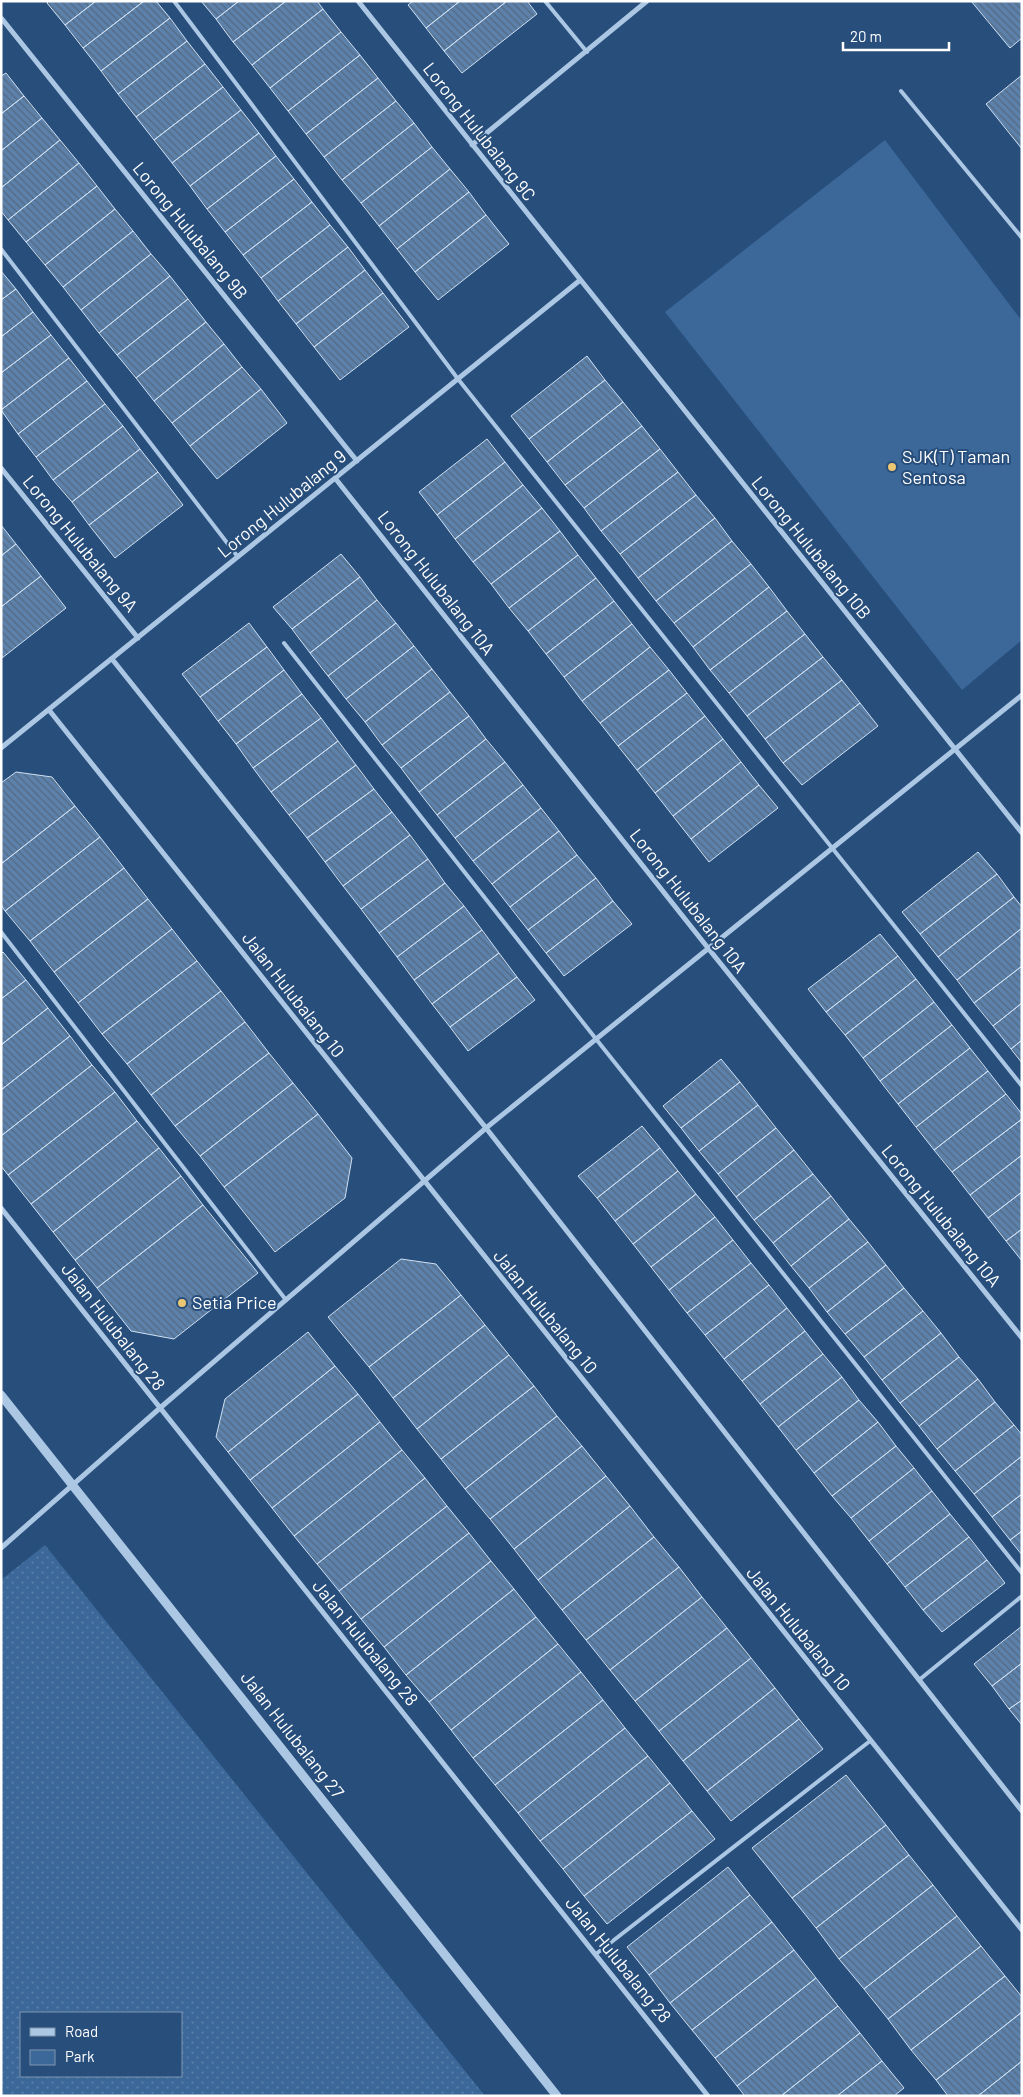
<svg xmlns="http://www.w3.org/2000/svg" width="1023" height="2097" font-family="Barlow,sans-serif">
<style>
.grass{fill:url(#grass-dots);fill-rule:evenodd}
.park{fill:#3b6899}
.building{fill:url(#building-back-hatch);stroke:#cfe0f3}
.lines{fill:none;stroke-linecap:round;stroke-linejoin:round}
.service{stroke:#acc7e4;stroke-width:4}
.minor{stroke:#acc7e4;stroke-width:5}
.tertiary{stroke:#acc7e4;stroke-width:9}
.poi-dot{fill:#ebc673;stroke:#284e7c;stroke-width:2}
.labels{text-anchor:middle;stroke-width:4;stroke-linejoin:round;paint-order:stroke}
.street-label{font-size:18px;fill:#fff;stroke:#284e7c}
.poi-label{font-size:18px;fill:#fff;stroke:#284e7c;text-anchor:start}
</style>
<defs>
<pattern id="grass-dots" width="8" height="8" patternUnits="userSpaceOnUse" patternTransform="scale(1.25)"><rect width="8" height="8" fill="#3b6899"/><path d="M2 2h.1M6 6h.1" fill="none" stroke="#587fa8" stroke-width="1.8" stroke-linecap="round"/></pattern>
<pattern id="building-back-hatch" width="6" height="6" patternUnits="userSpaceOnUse" patternTransform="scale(1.25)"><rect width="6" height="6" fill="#5c81ab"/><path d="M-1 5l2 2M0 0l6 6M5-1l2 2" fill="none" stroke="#556980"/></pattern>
</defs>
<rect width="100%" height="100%" fill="#284e7c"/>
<!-- grass -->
<path class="grass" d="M45,1545L485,2096H1V1580ZM21,2013H181V2076H21Z"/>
<!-- park -->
<path class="park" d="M885,140L1022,321V640L962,690L665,312Z"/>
<!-- building -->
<path class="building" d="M49,1H96L65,25L47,3Z
M96,1H144L83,48L65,25Z
M144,1H156L170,18L101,71L83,48Z
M201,1H239L216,19Z
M239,1H286L233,42L216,19Z
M286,1H317L323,9L252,65L233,42Z
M413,1H460L426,28L408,5Z
M460,1H507L444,51L426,28Z
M507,1H527L537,14L462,73L444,51Z
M971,1H1022V38L1010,48Z
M323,9L341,32L270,88L252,65Z
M170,18L187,41L118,94L101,71Z
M341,32L360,55L288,111L270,88Z
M187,41L205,64L136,117L118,94Z
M360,55L378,78L306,134L288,111Z
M205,64L223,87L154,140L136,117Z
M6,73L24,96L1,114V76Z
M1022,75V149L986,104Z
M378,78L396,101L324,157L306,134Z
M223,87L241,110L172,163L154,140Z
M24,96L42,118L1,151V114Z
M396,101L414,123L342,180L324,157Z
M241,110L259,133L190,186L172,163Z
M42,118L60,140L1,188V151Z
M414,123L432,147L361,203L342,180Z
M259,133L276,156L207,209L190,186Z
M60,140L79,163L8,220L1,211V188Z
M432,147L450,169L379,226L361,203Z
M276,156L294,179L225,232L207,209Z
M79,163L97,186L26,242L8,220Z
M450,169L469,192L397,249L379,226Z
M294,179L312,202L243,255L225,232Z
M97,186L115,209L45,265L26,242Z
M469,192L486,215L415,272L397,249Z
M312,202L330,225L261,278L243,255Z
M115,209L133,231L63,287L45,265Z
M486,215L509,244L438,300L415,272Z
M330,225L348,247L278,301L261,278Z
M133,231L151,254L81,310L63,287Z
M348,247L365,270L296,324L278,301Z
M151,254L170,276L99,333L81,310Z
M365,270L383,293L314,347L296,324Z
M1,271L16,289L1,300Z
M170,276L188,299L117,355L99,333Z
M16,289L33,312L1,337V300Z
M383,293L409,327L340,380L314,347Z
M188,299L206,322L136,378L117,355Z
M33,312L51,335L1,373V337Z
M206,322L224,344L154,401L136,378Z
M51,335L69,358L1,410V373Z
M224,344L242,367L172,423L154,401Z
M587,356L605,380L529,439L511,416Z
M69,358L87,381L18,434L1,410Z
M242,367L261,389L190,446L172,423Z
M605,380L623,402L547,462L529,439Z
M87,381L105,404L36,457L18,434Z
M261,389L287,423L217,479L190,446Z
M623,402L642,426L565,485L547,462Z
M105,404L123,426L53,480L36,457Z
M123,426L140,449L72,502L53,480Z
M642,426L660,449L584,508L565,485Z
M487,439L505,462L437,515L419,492Z
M140,449L158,472L89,525L72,502Z
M660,449L678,472L601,531L584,508Z
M505,462L523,485L455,539L437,515Z
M158,472L183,505L115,558L89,525Z
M678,472L696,495L620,554L601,531Z
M523,485L542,508L473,562L455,539Z
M696,495L715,518L638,578L620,554Z
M542,508L560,531L491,584L473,562Z
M715,518L732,541L656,601L638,578Z
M1,525L16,544L1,556Z
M560,531L578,555L509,608L491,584Z
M732,541L751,564L674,623L656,601Z
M16,544L41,576L1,607V556Z
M341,554L360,577L292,629L273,607Z
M578,555L596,578L528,631L509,608Z
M751,564L769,587L693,647L674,623Z
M41,576L66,608L2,658L1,607Z
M360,577L377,600L310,653L292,629Z
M596,578L614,601L546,654L528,631Z
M769,587L787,611L710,670L693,647Z
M377,600L396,623L328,676L310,653Z
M614,601L632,624L564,677L546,654Z
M787,611L805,634L729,693L710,670Z
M249,623L267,647L200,697L182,674Z
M396,623L414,646L346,699L328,676Z
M632,624L650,647L582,701L564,677Z
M805,634L823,657L747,716L729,693Z
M414,646L432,669L365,722L346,699Z
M267,647L284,670L218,721L200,697Z
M650,647L669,670L600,723L582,701Z
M823,657L842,680L765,739L747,716Z
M432,669L450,692L382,745L365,722Z
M284,670L302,694L236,744L218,721Z
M669,670L687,693L618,746L600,723Z
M842,680L860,703L783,763L765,739Z
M450,692L469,716L401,768L382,745Z
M687,693L705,716L637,770L618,746Z
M302,694L321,718L253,768L236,744Z
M860,703L878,726L802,785L783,763Z
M469,716L486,739L419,792L401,768Z
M705,716L723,739L655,793L637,770Z
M321,718L338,741L271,792L253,768Z
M486,739L505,762L437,815L419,792Z
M723,739L741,762L673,816L655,793Z
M338,741L356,765L289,815L271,792Z
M505,762L523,785L455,838L437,815Z
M741,762L759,785L691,839L673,816Z
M356,765L374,789L307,838L289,815Z
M16,772L52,777L75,806L1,864V783Z
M523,785L541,808L473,861L455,838Z
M759,785L778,808L709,862L691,839Z
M374,789L392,812L325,862L307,838Z
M75,806L100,837L5,911L1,905V864Z
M541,808L559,831L492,884L473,861Z
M392,812L410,835L343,886L325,862Z
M559,831L577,855L510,907L492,884Z
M410,835L428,859L361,909L343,886Z
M100,837L124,868L30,941L5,911Z
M978,852L997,874L920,934L902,912Z
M577,855L596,878L528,930L510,907Z
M428,859L445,883L379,933L361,909Z
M124,868L148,899L54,972L30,941Z
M997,874L1014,897L938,957L920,934Z
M596,878L613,901L546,953L528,930Z
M445,883L464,906L397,957L379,933Z
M1014,897L1022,907V928L957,980L938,957Z
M148,899L172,929L78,1003L54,972Z
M613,901L632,924L564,976L546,953Z
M464,906L482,930L414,980L397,957Z
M1022,928V966L974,1003L957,980Z
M172,929L197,961L102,1034L78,1003Z
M482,930L499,953L432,1004L414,980Z
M880,934L898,956L826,1012L808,989Z
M3,952L26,980L1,999V954Z
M499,953L517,977L450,1027L432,1004Z
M898,956L916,979L845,1035L826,1012Z
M197,961L221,991L127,1064L102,1034Z
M1022,966V1003L993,1026L974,1003Z
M517,977L535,1000L468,1051L450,1027Z
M916,979L934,1002L863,1058L845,1035Z
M26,980L48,1008L1,1045V999Z
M221,991L245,1022L151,1095L127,1064Z
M934,1002L952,1025L880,1081L863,1058Z
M1022,1003V1040L1011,1049L993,1026Z
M48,1008L70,1036L1,1090V1045Z
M245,1022L269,1053L175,1126L151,1095Z
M952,1025L970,1048L898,1104L880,1081Z
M70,1036L92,1065L1,1136V1090Z
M1022,1040V1063L1011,1049Z
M970,1048L988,1071L916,1127L898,1104Z
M269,1053L293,1083L200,1156L175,1126Z
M721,1059L740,1082L681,1128L663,1106Z
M92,1065L115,1092L8,1175L1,1166V1136Z
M988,1071L1006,1094L934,1150L916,1127Z
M740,1082L758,1105L699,1151L681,1128Z
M293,1083L318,1114L224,1187L200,1156Z
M115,1092L137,1121L31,1204L8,1175Z
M1006,1094L1022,1114V1119L952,1172L934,1150Z
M758,1105L776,1128L718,1174L699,1151Z
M318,1114L352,1158L345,1198L275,1252L224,1187Z
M1022,1119V1155L970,1195L952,1172Z
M137,1121L159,1148L53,1232L31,1204Z
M642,1126L660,1148L597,1198L578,1176Z
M776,1128L794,1150L736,1197L718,1174Z
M159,1148L181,1176L75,1260L53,1232Z
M660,1148L678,1171L615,1221L597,1198Z
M794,1150L813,1174L754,1220L736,1197Z
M1022,1155V1192L988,1218L970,1195Z
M678,1171L696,1194L633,1244L615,1221Z
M813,1174L831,1196L773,1243L754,1220Z
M181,1176L203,1205L97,1288L75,1260Z
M1022,1192V1229L1006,1241L988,1218Z
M696,1194L715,1217L651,1267L633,1244Z
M831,1196L849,1219L791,1266L773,1243Z
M203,1205L258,1273L174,1339L131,1331L97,1288Z
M715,1217L733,1240L669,1290L651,1267Z
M849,1219L868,1242L809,1288L791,1266Z
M1022,1229V1261L1006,1241Z
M733,1240L751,1263L687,1313L669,1290Z
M868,1242L886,1265L827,1312L809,1288Z
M401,1259L436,1264L461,1295L369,1367L328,1317Z
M751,1263L769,1285L705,1335L687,1313Z
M886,1265L904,1288L845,1334L827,1312Z
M769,1285L787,1308L724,1359L705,1335Z
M904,1288L923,1311L864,1357L845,1334Z
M461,1295L485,1325L393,1398L369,1367Z
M787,1308L805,1331L742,1381L724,1359Z
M923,1311L941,1333L882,1380L864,1357Z
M485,1325L509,1355L417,1429L393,1398Z
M805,1331L823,1354L760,1404L742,1381Z
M308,1332L335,1366L228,1452L216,1437L225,1399Z
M941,1333L959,1357L900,1403L882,1380Z
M823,1354L842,1377L778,1427L760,1404Z
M509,1355L534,1386L441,1459L417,1429Z
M959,1357L978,1379L919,1426L900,1403Z
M335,1366L358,1394L250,1480L228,1452Z
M842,1377L859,1400L796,1450L778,1427Z
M978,1379L995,1402L937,1449L919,1426Z
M534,1386L557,1416L465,1489L441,1459Z
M358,1394L380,1422L272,1508L250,1480Z
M859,1400L878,1422L814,1473L796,1450Z
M995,1402L1014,1425L955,1471L937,1449Z
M557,1416L582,1446L490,1519L465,1489Z
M380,1422L402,1450L294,1536L272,1508Z
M878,1422L896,1446L832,1496L814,1473Z
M1014,1425L1022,1435V1456L974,1494L955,1471Z
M582,1446L606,1476L514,1549L490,1519Z
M896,1446L914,1468L851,1518L832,1496Z
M402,1450L425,1478L317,1564L294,1536Z
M1022,1456V1494L992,1517L974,1494Z
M914,1468L932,1491L869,1541L851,1518Z
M606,1476L630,1506L538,1580L514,1549Z
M425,1478L447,1506L339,1591L317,1564Z
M932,1491L950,1514L887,1564L869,1541Z
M1022,1494V1531L1010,1540L992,1517Z
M447,1506L469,1533L361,1619L339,1591Z
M630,1506L654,1537L562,1610L538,1580Z
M950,1514L969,1537L905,1587L887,1564Z
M1022,1531V1555L1010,1540Z
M469,1533L491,1561L384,1647L361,1619Z
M654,1537L679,1567L586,1640L562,1610Z
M969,1537L987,1560L923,1610L905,1587Z
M987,1560L1005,1583L942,1632L923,1610Z
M491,1561L514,1589L406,1675L384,1647Z
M679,1567L702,1597L610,1670L586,1640Z
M514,1589L536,1617L429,1702L406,1675Z
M702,1597L727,1628L635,1701L610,1670Z
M536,1617L558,1644L451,1730L429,1702Z
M1022,1626V1663L992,1686L974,1664Z
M727,1628L751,1658L659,1731L635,1701Z
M558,1644L581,1672L473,1758L451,1730Z
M751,1658L775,1688L683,1761L659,1731Z
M1022,1663V1700L1009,1709L992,1686Z
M581,1672L603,1700L495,1785L473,1758Z
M775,1688L799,1719L707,1791L683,1761Z
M603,1700L625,1728L518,1813L495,1785Z
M1022,1700V1725L1009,1709Z
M799,1719L823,1749L731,1821L707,1791Z
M625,1728L648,1756L540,1841L518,1813Z
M648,1756L670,1783L563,1869L540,1841Z
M846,1775L886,1825L792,1898L752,1848Z
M670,1783L692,1811L584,1896L563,1869Z
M692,1811L715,1839L607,1924L584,1896Z
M886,1825L909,1855L816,1928L792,1898Z
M909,1855L933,1885L839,1959L816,1928Z
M728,1867L750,1895L649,1975L627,1947Z
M933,1885L957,1916L864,1989L839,1959Z
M750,1895L772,1922L670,2003L649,1975Z
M957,1916L981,1946L888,2019L864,1989Z
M772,1922L794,1950L692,2030L670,2003Z
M981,1946L1005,1976L911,2050L888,2019Z
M794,1950L816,1978L715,2058L692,2030Z
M1005,1976L1022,1997V2012L936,2080L911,2050Z
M816,1978L838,2006L737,2086L715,2058Z
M838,2006L860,2033L781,2096H745L737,2086Z
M1022,2012V2061L978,2096H948L936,2080Z
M860,2033L882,2061L837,2096H781Z
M882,2061L904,2088L894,2096H837Z
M1022,2061V2096H978Z"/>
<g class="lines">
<!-- service -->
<path class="service" d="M174,1L458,379L1022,1086
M545,1L587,52
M901,91L1022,238
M1,249L238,557
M284,643L596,1039L1022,1573
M1,932L286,1300
M919,1680L1022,1596
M596,1954L870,1741"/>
<!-- minor -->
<path class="minor" d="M358,1L1022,833
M2,19L357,461
M472,145L647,1
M1,468L138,638
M335,478L708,948L1022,1338
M112,659L486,1128L1022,1811
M49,710L1022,1930
M1,748L579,281
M1,1208L708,2096
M1,1548L160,1408L486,1128L1022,695"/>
<!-- tertiary -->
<path class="tertiary" d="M1,1395L557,2096"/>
</g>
<!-- markers -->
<g class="poi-dot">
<circle cx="892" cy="467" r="5"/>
<circle cx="182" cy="1303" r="5"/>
</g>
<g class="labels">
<!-- street labels -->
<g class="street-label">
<text transform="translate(479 132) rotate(52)" y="6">Lorong Hulubalang 9C</text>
<text transform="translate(190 231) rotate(51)" y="6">Lorong Hulubalang 9B</text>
<text transform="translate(282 504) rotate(-39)" y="6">Lorong Hulubalang 9</text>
<text transform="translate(80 544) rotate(51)" y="6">Lorong Hulubalang 9A</text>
<text transform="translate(811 548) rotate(51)" y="6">Lorong Hulubalang 10B</text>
<text transform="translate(436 583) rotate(52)" y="6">Lorong Hulubalang 10A</text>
<text transform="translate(688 901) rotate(52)" y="6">Lorong Hulubalang 10A</text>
<text transform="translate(293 995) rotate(52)" y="6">Jalan Hulubalang 10</text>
<text transform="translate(941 1216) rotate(51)" y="6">Lorong Hulubalang 10A</text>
<text transform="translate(545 1312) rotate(51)" y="6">Jalan Hulubalang 10</text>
<text transform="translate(113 1327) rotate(52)" y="6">Jalan Hulubalang 28</text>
<text transform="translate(798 1629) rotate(51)" y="6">Jalan Hulubalang 10</text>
<text transform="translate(365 1643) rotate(51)" y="6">Jalan Hulubalang 28</text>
<text transform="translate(292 1735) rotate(52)" y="6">Jalan Hulubalang 27</text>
<text transform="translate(618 1960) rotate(51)" y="6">Jalan Hulubalang 28</text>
</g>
<!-- poi labels -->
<g class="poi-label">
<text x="902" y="463">SJK(T) Taman<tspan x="902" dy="21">Sentosa</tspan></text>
<text x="192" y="1309">Setia Price</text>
</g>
</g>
<!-- border -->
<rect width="1023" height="2097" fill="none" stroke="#ffffff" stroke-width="5"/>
<!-- legend -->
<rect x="20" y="2012" width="162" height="65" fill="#284e7c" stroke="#7e95b0"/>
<rect x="30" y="2028" width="25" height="8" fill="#acc7e4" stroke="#7e95b0"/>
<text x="65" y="2037" font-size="15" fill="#ffffff">Road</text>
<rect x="30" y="2050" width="25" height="15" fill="#3b6899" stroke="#7e95b0"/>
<text x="65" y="2062" font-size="15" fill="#ffffff">Park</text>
<!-- scale -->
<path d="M843 42v8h106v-8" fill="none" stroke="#ffffff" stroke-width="2.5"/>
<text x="850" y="42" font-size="15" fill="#ffffff" stroke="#284e7c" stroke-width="4" paint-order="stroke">20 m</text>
</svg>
